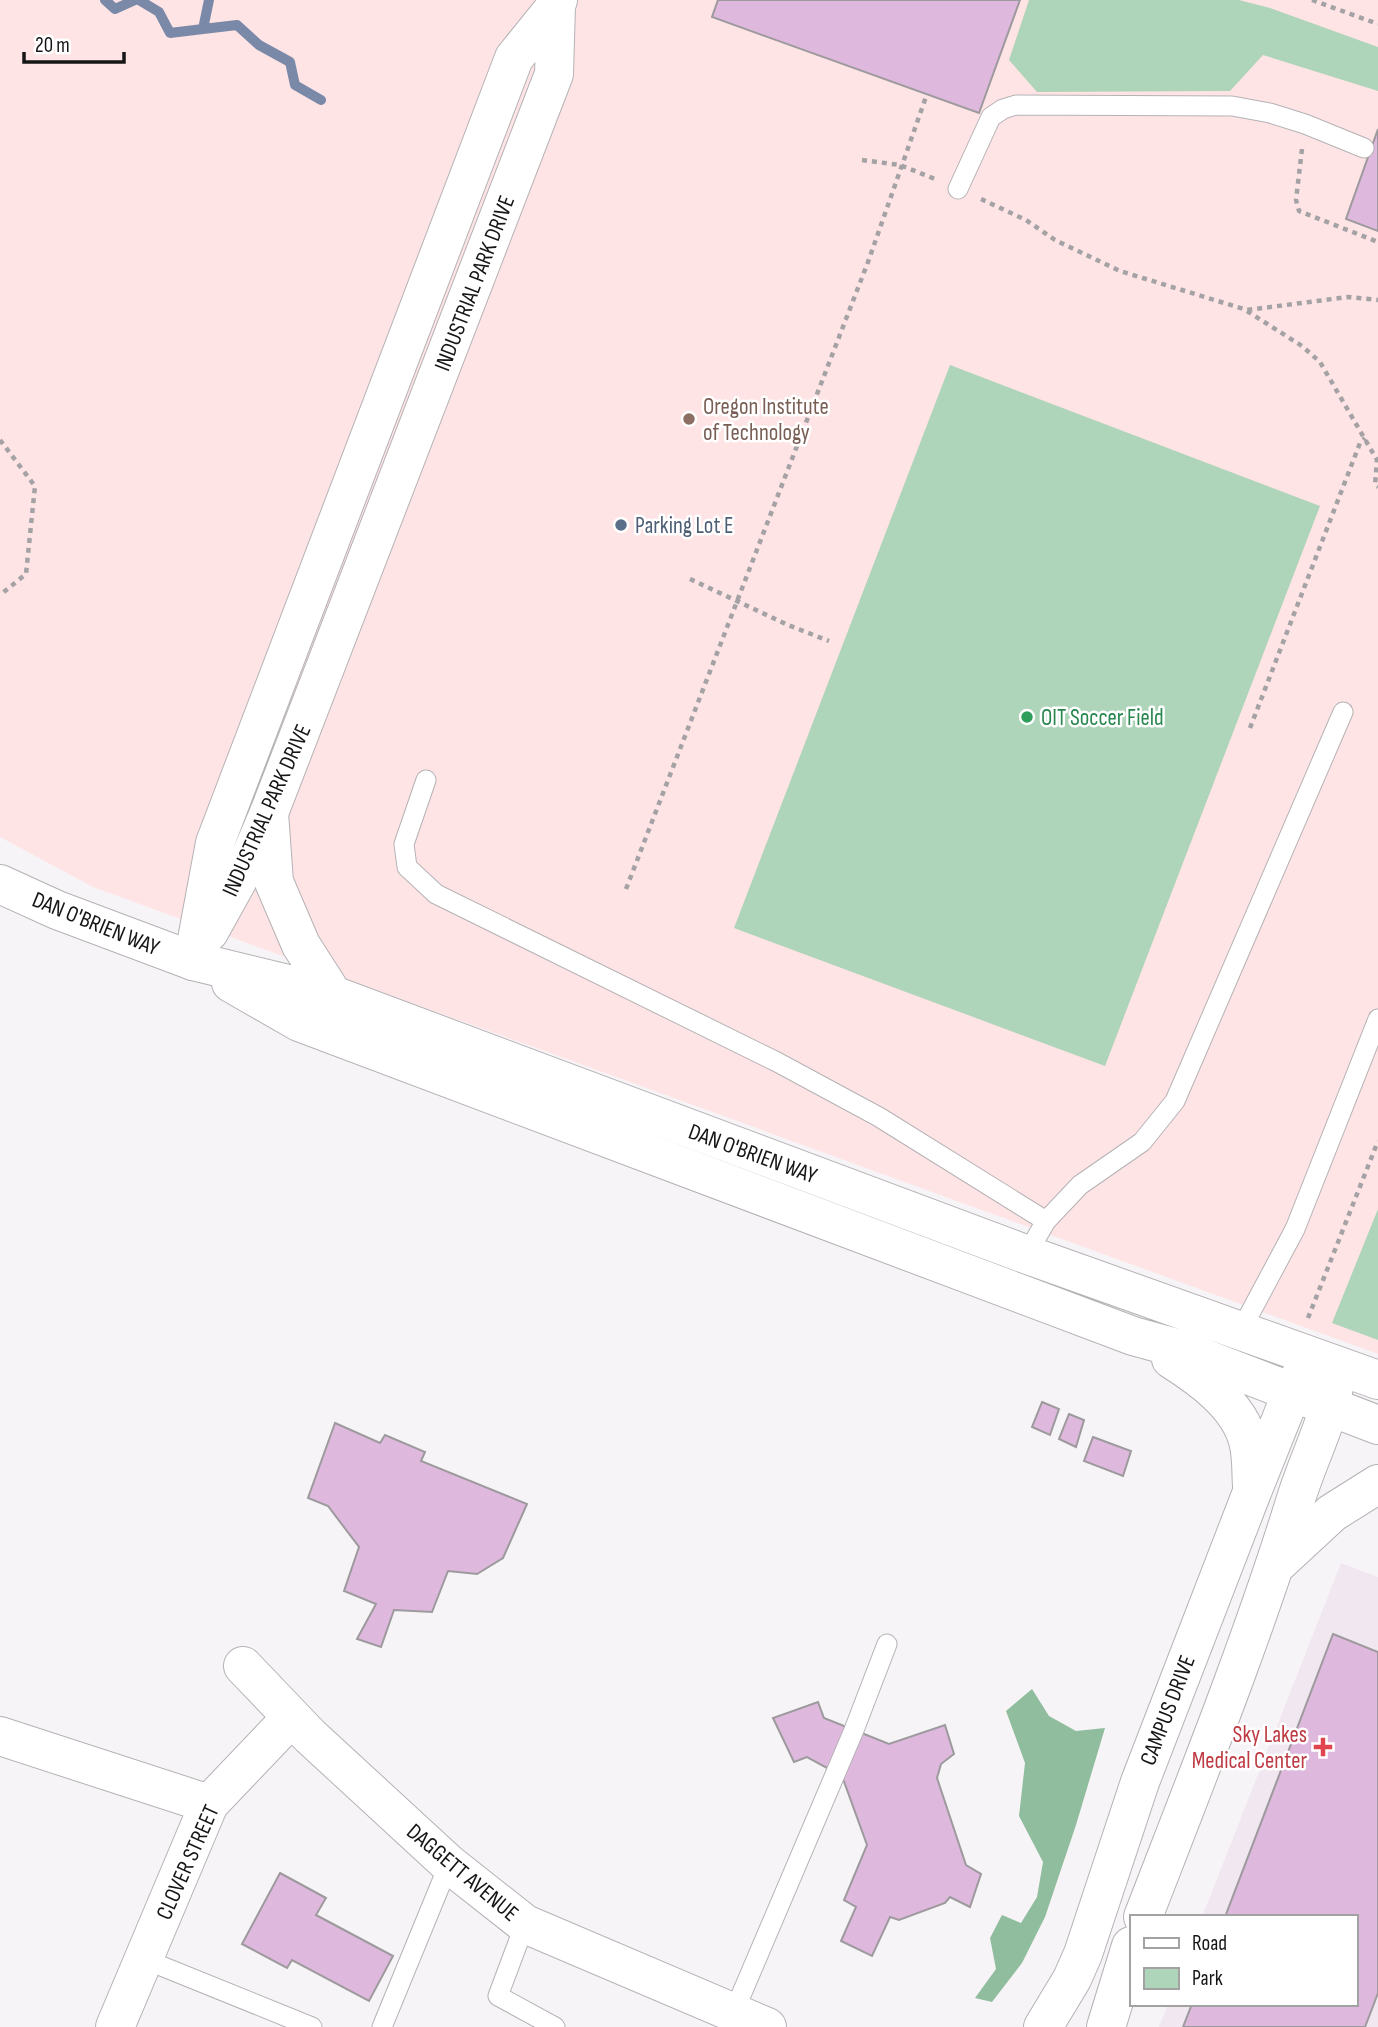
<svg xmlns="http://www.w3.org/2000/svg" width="1378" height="2027" font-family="'Sofia Sans Condensed',sans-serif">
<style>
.built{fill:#f0e7f0}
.education{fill:#ffe4e5}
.green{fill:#aed4b9}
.forest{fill:#8fbd9d}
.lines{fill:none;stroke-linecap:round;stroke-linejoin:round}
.stream{stroke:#7a89a8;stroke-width:10}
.building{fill:#dfb8de;stroke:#9d9a9d;stroke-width:2}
.service-casing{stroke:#b5b2b5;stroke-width:21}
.minor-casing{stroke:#b5b2b5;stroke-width:40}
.tertiary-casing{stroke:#b5b2b5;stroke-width:40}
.path{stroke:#a4a2a4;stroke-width:4.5;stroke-dasharray:5 5;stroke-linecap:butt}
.service{stroke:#fff;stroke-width:19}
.minor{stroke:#fff;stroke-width:38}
.tertiary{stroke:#fff;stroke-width:38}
.education-dot{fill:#8d6e63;stroke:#fff;stroke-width:2.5}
.service-dot{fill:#5c6f8a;stroke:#fff;stroke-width:2.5}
.leisure-dot{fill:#2e9e5b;stroke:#fff;stroke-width:2.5}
.health-dot{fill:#e0444e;stroke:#fff;stroke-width:2.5}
.labels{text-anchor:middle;stroke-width:5;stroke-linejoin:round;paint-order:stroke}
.street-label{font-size:23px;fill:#171617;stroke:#fff}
.education-label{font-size:23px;fill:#785e54;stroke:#fff;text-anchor:start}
.service-label{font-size:23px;fill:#4e5e75;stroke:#fff;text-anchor:start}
.leisure-label{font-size:23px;fill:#27864d;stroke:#fff;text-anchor:start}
.health-label{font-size:23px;fill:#be3a42;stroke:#fff;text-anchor:end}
</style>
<rect width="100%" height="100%" fill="#f7f4f7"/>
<!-- built -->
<path class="built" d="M1341,1563L1378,1577V2027H1159L1168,2004H1355V1917H1202Z"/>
<!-- education -->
<path class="education" d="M0,0H1378V1354L93,887L0,837Z"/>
<!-- green -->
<path class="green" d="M1029,0H1239L1270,8L1378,47V91L1263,55L1230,91L1037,92L1009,60Z
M950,365L1320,506L1105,1066L734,928Z
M1378,1209V1340L1332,1323Z"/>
<!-- forest -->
<path class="forest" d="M1032,1689L1049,1716L1076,1731L1105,1728L1076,1825L1045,1917L1022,1963L992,2002L975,1998L996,1969L990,1938L1002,1915L1021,1923L1037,1897L1043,1862L1019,1816L1025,1763L1006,1711Z"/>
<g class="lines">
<!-- stream -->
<path class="stream" d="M105,0L115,9L135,0
M139,0L159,12L170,33L203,29
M209,0L203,29L237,25L259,45L290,62L295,85L321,100"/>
</g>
<!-- building -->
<path class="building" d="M718,0H1020L979,113L712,17Z
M1378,129V231L1346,219Z
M1042,1402L1059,1409L1050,1435L1032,1427Z
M1069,1414L1084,1420L1076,1447L1059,1439Z
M335,1423L380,1443L385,1435L425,1452L421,1461L527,1504L503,1558L477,1574L448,1571L432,1612L394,1610L381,1647L357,1639L376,1604L344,1591L359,1547L328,1506L308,1498Z
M1093,1437L1131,1451L1123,1476L1084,1461Z
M1333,1634L1378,1652V1993L1365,2027H1183L1192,2004H1355V1917H1225Z
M818,1702L824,1718L889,1744L945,1725L954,1754L941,1764L937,1778L966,1865L981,1874L970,1907L950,1897L945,1903L899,1920L890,1917L872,1956L841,1941L856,1907L844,1900L867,1845L842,1776L807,1757L794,1762L773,1718Z
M280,1873L326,1898L316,1915L393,1956L369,2001L292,1960L287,1968L242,1944Z"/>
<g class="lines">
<!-- service casing -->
<g class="service-casing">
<path id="service" d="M958,189L991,117L1003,109L1016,105L1232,106L1270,113L1305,124L1364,148
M426,780L404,844L407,867L436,894L777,1062L879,1117L1046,1221L1024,1259
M1046,1221L1080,1185L1142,1142L1175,1101L1343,712
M1240,1332L1295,1229L1378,1019
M525,1924L498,1996L555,2027
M144,1959L312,2027
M733,2014L854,1730L887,1644
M382,2027L449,1864"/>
</g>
<!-- minor casing -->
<g class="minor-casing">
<path id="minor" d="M209,932L249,860L269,813L554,74L556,6
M193,961L215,843L514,58L556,6L558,0
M243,1666L310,1736L449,1864L525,1924L767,2027
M0,1736L209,1804
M115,2027L209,1804L291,1718"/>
</g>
<!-- tertiary casing -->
<g class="tertiary-casing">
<path id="tertiary" d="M269,813L274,882L301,945L333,995
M0,884L57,910L193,961L333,995L1025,1254L1378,1380
M231,983L299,1022L1133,1336L1180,1349L1378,1425
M1171,1359C1201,1378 1239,1405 1248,1441C1252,1455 1251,1472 1252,1486
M1278,1563L1332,1513L1378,1484
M1143,1917C1196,1780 1251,1643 1295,1502C1307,1461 1328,1424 1335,1381
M1043,2027L1072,1979L1083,1954L1140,1782L1252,1492L1292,1392L1303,1371
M1106,2027L1131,1946"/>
</g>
<!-- path -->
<path class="path" d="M1312,0L1378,24
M1302,149L1296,200L1299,211L1378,242
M862,160L900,165L935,179
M981,199L1026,220L1055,240L1120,271L1247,310L1348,297L1378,300
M1247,311L1302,346L1320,362L1377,460L1375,485L1378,487
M0,440L35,486L26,574L0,595
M690,579L788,625L829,641
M1250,728L1360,443L1365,438
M626,889L868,262L927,94
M1308,1318L1378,1141"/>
<!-- service -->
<use href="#service" class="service"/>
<!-- minor -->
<use href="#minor" class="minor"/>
<!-- tertiary -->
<use href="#tertiary" class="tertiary"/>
</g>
<!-- markers -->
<circle class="education-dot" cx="689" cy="419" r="7"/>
<circle class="service-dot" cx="621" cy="525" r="7"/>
<circle class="leisure-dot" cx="1027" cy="717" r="7"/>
<path class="health-dot" d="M1319.5 1736.5h7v7h7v7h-7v7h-7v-7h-7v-7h7z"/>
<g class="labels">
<!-- street labels -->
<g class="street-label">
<text transform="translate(474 283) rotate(-69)" y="8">INDUSTRIAL PARK DRIVE</text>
<text transform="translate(266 810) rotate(-66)" y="8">INDUSTRIAL PARK DRIVE</text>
<text transform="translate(96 923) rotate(22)" y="8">DAN O'BRIEN WAY</text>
<text transform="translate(753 1153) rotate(20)" y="8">DAN O'BRIEN WAY</text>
<text transform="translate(1167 1710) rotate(-69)" y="8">CAMPUS DRIVE</text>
<text transform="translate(187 1862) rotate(-66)" y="8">CLOVER STREET</text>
<text transform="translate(463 1872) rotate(40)" y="8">DAGGETT AVENUE</text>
</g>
<!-- education labels -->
<g class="education-label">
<text x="703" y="414">Oregon Institute<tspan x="703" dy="26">of Technology</tspan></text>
</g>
<!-- service labels -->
<g class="service-label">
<text x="635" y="533">Parking Lot E</text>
</g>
<!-- leisure labels -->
<g class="leisure-label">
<text x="1041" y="725">OIT Soccer Field</text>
</g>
<!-- health labels -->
<g class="health-label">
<text x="1307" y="1742">Sky Lakes<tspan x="1307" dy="26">Medical Center</tspan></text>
</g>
</g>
<!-- legend -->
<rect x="1130" y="1915" width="228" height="91" fill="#ffffff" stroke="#a2a2a2" stroke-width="2"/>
<rect x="1144" y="1938" width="35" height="10" fill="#ffffff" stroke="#a2a2a2" stroke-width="2"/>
<text x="1192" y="1950" font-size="21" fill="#171617">Road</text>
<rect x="1144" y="1968" width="35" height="21" fill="#aed4b9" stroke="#a2a2a2" stroke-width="2"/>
<text x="1192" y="1985" font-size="21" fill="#171617">Park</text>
<!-- scale -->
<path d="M24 52v10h100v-10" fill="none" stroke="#171617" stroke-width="3.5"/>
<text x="35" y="52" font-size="21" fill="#171617" stroke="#ffffff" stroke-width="5" paint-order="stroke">20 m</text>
</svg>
